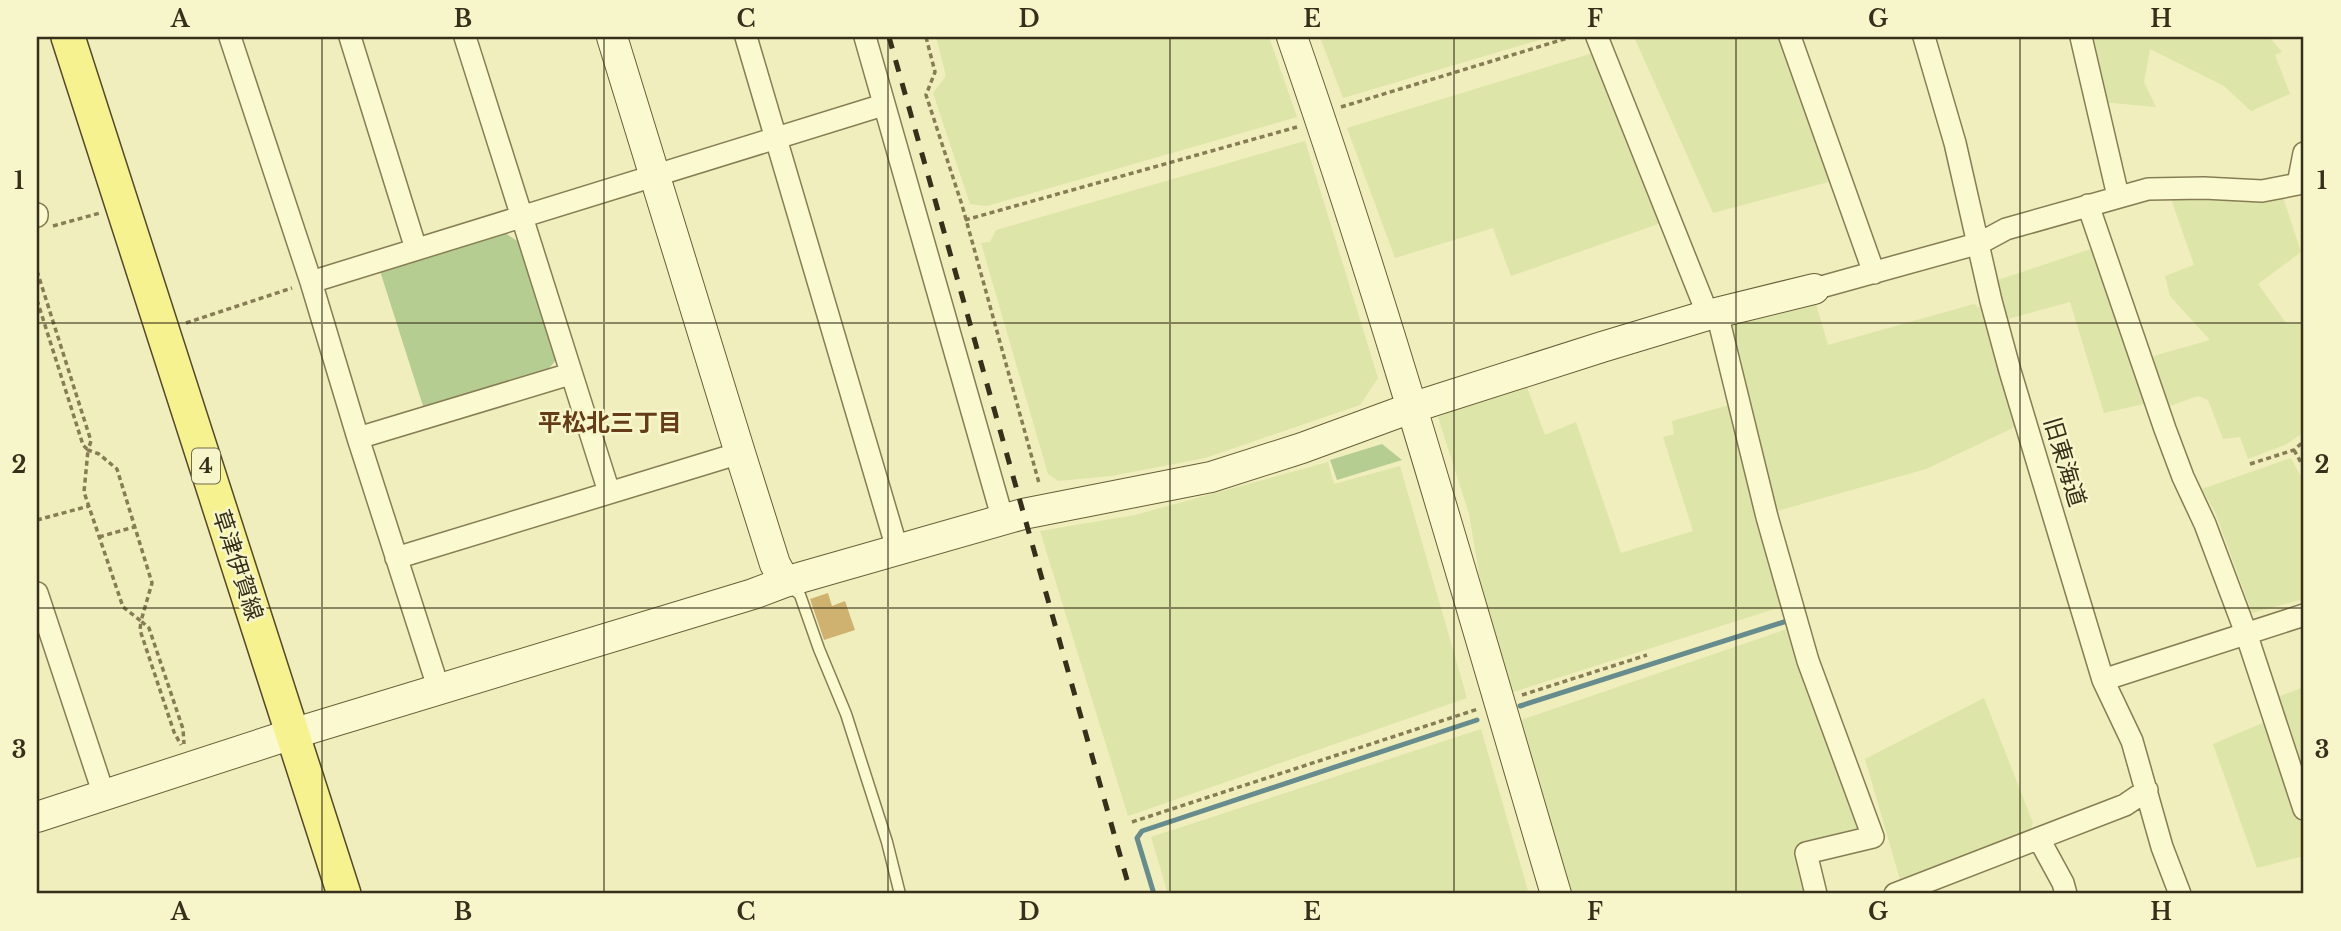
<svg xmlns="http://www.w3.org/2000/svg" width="2341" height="931" font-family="'Libre Baskerville','Noto Sans JP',serif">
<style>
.farmland{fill:#dee5a9}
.green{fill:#b5cd90}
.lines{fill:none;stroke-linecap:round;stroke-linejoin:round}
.stream{stroke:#678c8d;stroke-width:5}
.building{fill:#cfb270}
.lane-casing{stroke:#877d55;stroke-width:13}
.street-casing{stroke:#877d55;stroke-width:24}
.secondary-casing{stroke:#695e38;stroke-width:32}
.primary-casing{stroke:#54492a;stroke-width:36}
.path{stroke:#877d55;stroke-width:3.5;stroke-dasharray:5 3.5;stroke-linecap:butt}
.lane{stroke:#faf9cf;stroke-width:10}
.street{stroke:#faf9cf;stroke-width:21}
.secondary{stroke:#faf9cf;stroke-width:30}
.primary{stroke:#f6f290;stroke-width:33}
.rail{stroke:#362f1a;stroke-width:5;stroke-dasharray:12 12;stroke-linecap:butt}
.grid{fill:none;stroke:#362f1a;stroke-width:2;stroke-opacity:0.55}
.labels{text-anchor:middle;stroke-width:5;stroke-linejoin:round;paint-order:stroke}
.shield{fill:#f7f6cb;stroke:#706b4f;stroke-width:2}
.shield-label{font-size:21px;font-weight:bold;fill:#362f1a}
.street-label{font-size:23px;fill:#362f1a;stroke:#f7f6cb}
.neighbourhood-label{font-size:24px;font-weight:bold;fill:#643d18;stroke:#f7f6cb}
.neatline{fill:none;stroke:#362f1a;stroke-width:2.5}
.grid-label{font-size:23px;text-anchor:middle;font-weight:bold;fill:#362f1a}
</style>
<rect width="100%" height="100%" fill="#efeebc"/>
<!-- farmland -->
<path class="farmland" d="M936,37H1269L1297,117L987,206L970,204L933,93L946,76Z
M1320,37H1549L1343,98Z
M1634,37H1784L1836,180L1713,213Z
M2084,37H2269L2282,52L2275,55L2290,94L2251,111L2224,86L2150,49L2144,82L2156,107L2102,102Z
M1593,53L1661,223L1511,276L1493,228L1395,258L1347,128Z
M1305,141L1378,378L1360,405L1205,458L1111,476L1058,481L1048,474L981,243L990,242L996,230Z
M2169,193L2282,194L2301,252L2258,284L2287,324L2304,323V432L2287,444L2248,459L2240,437L2223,439L2208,400L2198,396L2167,407L2150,357L2210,340L2170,296L2165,276L2194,265Z
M2097,247L2148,403L2104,413L2070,302L2004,320L1995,281Z
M1814,297L1828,345L1974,304L1980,308L2015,427L1926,469L1777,511L1727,336L1731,323Z
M1525,382L1545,435L1576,422L1621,553L1693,531L1663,437L1674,434L1672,421L1729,405L1761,536L1784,606L1510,693L1486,615L1469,514L1438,417Z
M2291,458L2304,483V599L2252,613L2215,512L2202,489Z
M1328,462L1334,484L1400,466L1467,698L1128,816L1040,531L1135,515Z
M1790,628L1804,685L1861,831L1797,846L1809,894H1572L1521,720Z
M2304,687V778L2275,698Z
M1984,698L2033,823L2029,833L1901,883L1865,759Z
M2267,721L2304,832V856L2257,868L2213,744Z
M1481,729L1529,894H1168L1151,837Z"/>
<!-- green -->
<path class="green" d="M505,233L519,242L557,359L545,373L424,409L380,271Z
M1382,444L1402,460L1337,480L1330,460Z"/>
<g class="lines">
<!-- stream -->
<path class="stream" d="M1520,706L1787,621
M1154,894L1137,838L1142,831L1477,720"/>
</g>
<!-- building -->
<path class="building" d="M828,593L832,606L845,601L855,630L824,640L810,599Z"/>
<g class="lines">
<!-- lane casing -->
<g class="lane-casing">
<path id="lane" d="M790,586L800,595L819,649L846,714L887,842L900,894"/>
</g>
<!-- street casing -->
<g class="street-casing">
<path id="street" d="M230,37L311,282L358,438L439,690
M350,37L416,249
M465,37L609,492
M746,37L898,552
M865,37L1003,520
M1597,37L1708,315
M1790,37L1874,273
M1924,37L1955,143L1991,301L2010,371L2103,680L2132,741L2162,847L2180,894
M2081,37L2118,196
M2088,205L2165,429L2183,477L2205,524L2246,633L2304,809
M37,214V216
M311,282L883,105
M1814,289L1980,243L2006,229L2148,189L2204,188L2262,191L2298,184L2304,153
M1717,313L1767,517L1808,661L1873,837L1806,853L1816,894
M358,438L570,374
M396,558L740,453
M37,593L104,795
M2103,680L2304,615
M2039,839L2063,883L2066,894
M1895,894L2125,805L2147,790"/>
</g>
<!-- secondary casing -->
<g class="secondary-casing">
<path id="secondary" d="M612,37L740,453L775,564L785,582
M1292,37C1390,319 1471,608 1556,894
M37,817L292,734L753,594L785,582L1023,514L1211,477L1302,448L1411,408L1602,347L1708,315L1814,289"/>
</g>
<!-- primary casing -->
<g class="primary-casing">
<path id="primary" d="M68,37L344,894"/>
</g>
<!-- path -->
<path class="path" d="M926,37L935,72L926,95L962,205L1039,483
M1341,107L1571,37
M965,220L1297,127
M53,226L100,213
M37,271L91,441L88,450L99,454L117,469L152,583L141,621L149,628L183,729L184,744
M37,300L83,445L88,450L84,492L123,607L141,621L140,630L174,732L181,745
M186,323L292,288
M2294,450L2304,468
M2250,464L2294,450L2304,441
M37,520L89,506
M99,537L134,527
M1522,695L1647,655
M1132,822L1478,709"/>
<!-- lane -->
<use href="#lane" class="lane"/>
<!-- street -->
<use href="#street" class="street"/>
<!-- secondary -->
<use href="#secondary" class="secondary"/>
<!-- primary -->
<use href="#primary" class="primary"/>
<!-- rail -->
<path class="rail" d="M889,37L1131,894"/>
</g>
<!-- grid -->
<path class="grid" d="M322,37V894M604,37V894M888,37V894M1170,37V894M1454,37V894M1736,37V894M2020,37V894M37,323H2304M37,608H2304"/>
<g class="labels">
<!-- shield labels -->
<rect class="shield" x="192" y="448.5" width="28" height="35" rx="5"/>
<g class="shield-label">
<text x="206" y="473">4</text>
</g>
<!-- street labels -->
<g class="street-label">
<text transform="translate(2065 462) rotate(73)" y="8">旧東海道</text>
<text transform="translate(238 565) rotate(72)" y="8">草津伊賀線</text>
</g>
<!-- neighbourhood labels -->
<g class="neighbourhood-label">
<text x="610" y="431">平松北三丁目</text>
</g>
</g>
<!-- border -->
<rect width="2341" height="931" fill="none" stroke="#f7f6cb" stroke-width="77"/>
<rect x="38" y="38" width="2264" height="854" class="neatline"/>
<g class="grid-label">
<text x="180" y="27">A</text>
<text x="463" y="27">B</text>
<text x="746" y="27">C</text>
<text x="1029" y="27">D</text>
<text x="1312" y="27">E</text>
<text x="1595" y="27">F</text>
<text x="1878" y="27">G</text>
<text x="2161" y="27">H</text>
<text x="19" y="189">1</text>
<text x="2322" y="189">1</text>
<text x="19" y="473">2</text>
<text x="2322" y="473">2</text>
<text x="19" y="758">3</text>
<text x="2322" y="758">3</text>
<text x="180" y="920">A</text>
<text x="463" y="920">B</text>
<text x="746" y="920">C</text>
<text x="1029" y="920">D</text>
<text x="1312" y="920">E</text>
<text x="1595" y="920">F</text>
<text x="1878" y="920">G</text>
<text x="2161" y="920">H</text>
</g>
</svg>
